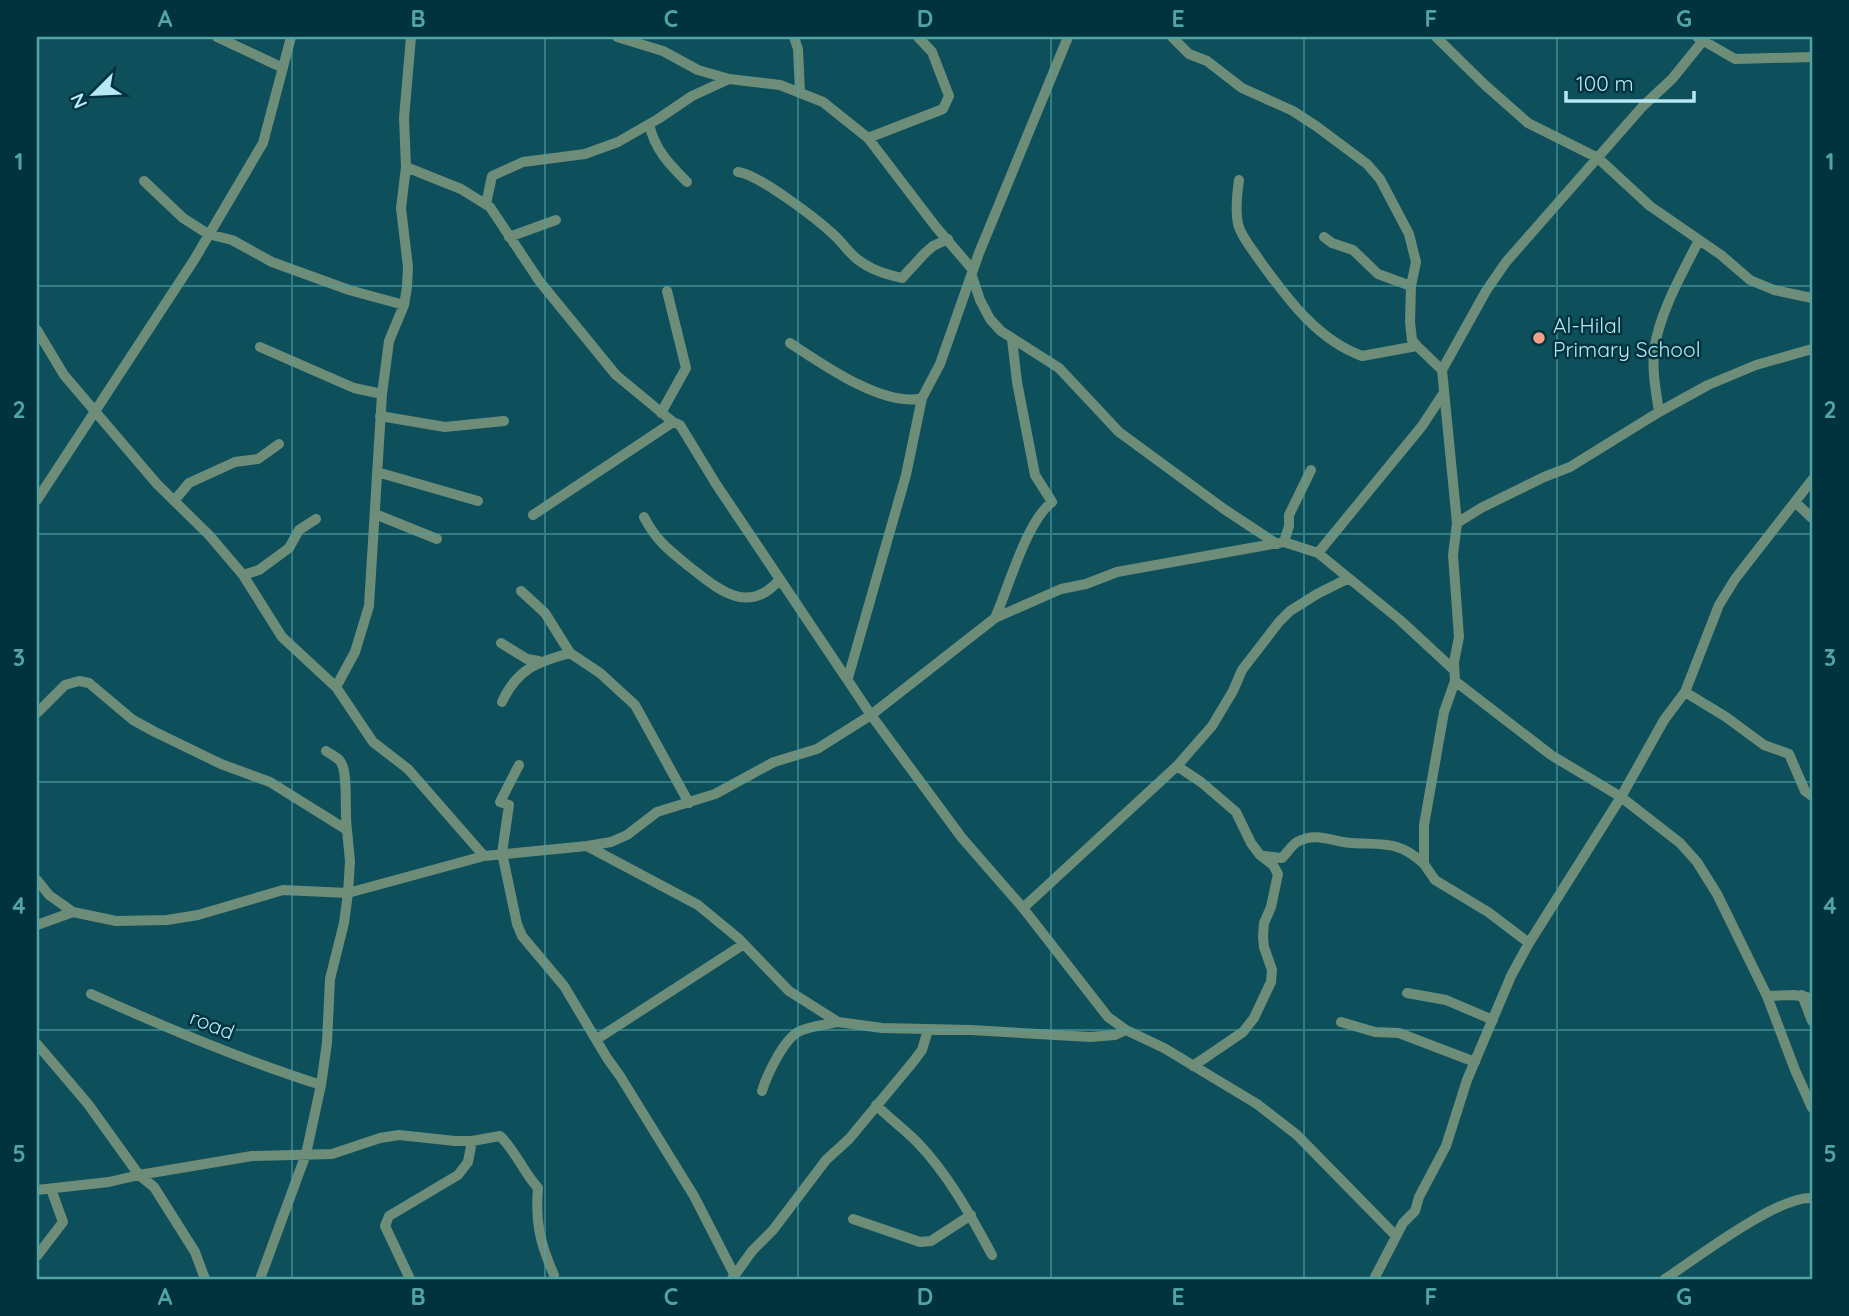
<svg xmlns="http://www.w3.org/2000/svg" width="1849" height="1316" font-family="Quicksand,sans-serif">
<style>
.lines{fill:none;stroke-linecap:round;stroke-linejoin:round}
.minor{stroke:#6d8d78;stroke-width:10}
.grid{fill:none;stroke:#52a4a4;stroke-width:2;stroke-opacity:0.55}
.poi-dot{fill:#f49e88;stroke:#00333e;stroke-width:2.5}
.labels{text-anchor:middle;stroke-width:5;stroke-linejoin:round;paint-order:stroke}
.poi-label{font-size:21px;fill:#b7e8f5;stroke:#00333e;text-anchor:start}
.street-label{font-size:21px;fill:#b7e8f5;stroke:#00333e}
.neatline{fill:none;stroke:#52a4a4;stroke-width:2.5}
.grid-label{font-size:23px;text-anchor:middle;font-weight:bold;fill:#52a4a4}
</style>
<rect width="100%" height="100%" fill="#0e4f5c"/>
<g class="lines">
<!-- minor -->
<path class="minor" d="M217,37L283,68
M617,37L663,51L698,70L729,79
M794,37L798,49L800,93
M1172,37L1189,54L1207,61L1242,88L1293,111L1316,126L1367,164L1380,179L1409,234L1416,262L1411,286L1410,322L1412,340L1417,346
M1436,37L1485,85L1528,123L1598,158L1650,206L1721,255L1750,280L1774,290L1812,298
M1697,37L1735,59L1812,57
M649,124C655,150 669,164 687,182
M868,138L943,109L949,96L932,52L918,37
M406,167L461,189L490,207L540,282L616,375L673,422
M738,172C758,174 817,219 834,235C842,242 848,252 857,259C871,270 885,274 902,278L924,254L933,246L948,239
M1239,180C1237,194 1235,210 1238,224C1241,237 1253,250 1260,261C1287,298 1317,340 1362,356L1417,346L1442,370
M144,181L183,218L208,234L232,240L272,262L349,290L404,305
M486,204L492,176L523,162L585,154L618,142L658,119L692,96L729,79L780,85L823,102L868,138L936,227L973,270
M509,237L556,220
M1324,237L1332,243L1353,250L1378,274L1411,286
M972,276L980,300L990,319L1001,331L1059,368L1119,432L1224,509L1277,544
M37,330L64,375L157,484L209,535L243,575L282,637L336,687L373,742L408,769L484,856
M790,343C822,364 884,408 922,398
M260,347L354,388L382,394
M1659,412C1656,392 1652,371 1654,351C1659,313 1682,274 1699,240
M661,413L686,368L667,291
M380,416L445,427L504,421
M377,472L478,501
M37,500L194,260L263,143L291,37
M174,501L189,483L235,462L258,459L279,444
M1795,502L1812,518
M375,514L437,539
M533,515L673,422L680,425L716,484L871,715L962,838L1023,908L1108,1017L1126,1030L1164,1048L1257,1104L1297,1135L1396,1236
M644,517C657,542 669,550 691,568C719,590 749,616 780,579
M1457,523L1481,508L1544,477L1570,467L1659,412L1708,385L1756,365L1812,349
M1284,542L1289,526V515L1311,470
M1318,553L1422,426L1443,394
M243,575L259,570L289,548L299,530L316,519
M521,591L545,613L570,653L600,673L635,705L689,803
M995,618C1009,587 1026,522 1052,502L1035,475L1017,382L1012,339
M501,643L527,659L539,661
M848,678L906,475L922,398L940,364L979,253L1068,37
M1455,681L1551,755L1621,797L1680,843L1697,862L1717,894L1767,996L1795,1070L1812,1108
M336,687L355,652L369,606L382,394L389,341L404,305L407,287L408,267L401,208L406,167L404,118L411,37
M1685,692L1726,717L1764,745L1789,754L1805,791L1812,796
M502,702C517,669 537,662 570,653
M37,713L65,685L79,681L89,683L133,720L155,732L221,764L270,782L347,830L350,861L348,893L344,923L330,979L327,1043L321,1085L306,1154L260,1279
M326,751C330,754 337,757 340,761C349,771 344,813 347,830
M519,765L500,802L509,805L502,853L517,924L522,936L564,986L607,1058L620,1076L694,1196L734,1274
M1177,766L1201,782L1236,812L1251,843L1260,855L1273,865L1278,874L1271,907L1264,923L1263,937L1264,947L1272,970L1271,982L1254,1018L1243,1032L1193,1066
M587,846L611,842L627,835L657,812L715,794L774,762L817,749L871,715L995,618L1061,589L1086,584L1117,572L1284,542L1318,553L1400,620L1454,670
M1264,856L1282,858C1287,853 1292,845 1297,842C1316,831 1333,842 1352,843C1382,845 1399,840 1424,864
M37,880L49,895L73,912
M1023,908L1177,766L1212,726L1233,691L1242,670L1279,622L1290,611L1317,594L1347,579
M37,925L73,912L116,921L167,920L198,915L283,890L348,893L484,856L587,846L698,905L738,938L789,991L838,1022L882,1028L971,1030L1090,1037L1115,1035L1126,1030
M1529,943L1488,912L1435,880L1424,864V825L1444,712L1455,681L1454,662L1459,637L1453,555L1457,523L1442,370L1486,291L1506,262L1643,106L1672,79L1706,37
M1407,993L1446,1000L1493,1020
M91,994C167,1028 242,1060 321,1085
M1802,995L1812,1021
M1767,996L1794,995L1812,998
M1341,1022L1375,1032L1399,1033L1475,1062
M597,1039L744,944
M37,1044L88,1104L139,1175L154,1187L195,1252L205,1279
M762,1091C767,1075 784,1038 800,1031C811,1026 826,1025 838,1022
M876,1105C889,1118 904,1129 917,1142C948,1174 971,1216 992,1255
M37,1190L109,1182L139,1175L252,1156L332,1154L380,1138L399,1135L455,1141H472L500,1136C516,1151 523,1172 538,1188C535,1223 540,1243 554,1275
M853,1219L920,1242L931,1241L971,1215
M37,1256L63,1222L51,1189
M410,1279L385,1226L389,1216L458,1175L468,1162L472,1141
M732,1279L752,1251L773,1230L826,1160L849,1139L913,1062L922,1050L928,1030
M1374,1279L1403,1223L1415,1211L1419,1197L1446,1146L1467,1080L1511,976L1529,943L1621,797L1664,720L1685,692L1719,605L1735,579L1812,480
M1665,1279C1695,1259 1779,1195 1812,1198"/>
</g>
<!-- grid -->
<path class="grid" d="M292,37V1279M545,37V1279M798,37V1279M1051,37V1279M1304,37V1279M1557,37V1279M37,286H1812M37,534H1812M37,782H1812M37,1030H1812"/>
<!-- markers -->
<circle class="poi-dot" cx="1539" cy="338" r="7"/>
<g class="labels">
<!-- poi labels -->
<g class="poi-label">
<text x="1553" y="333">Al-Hilal<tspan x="1553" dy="24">Primary School</tspan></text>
</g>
<!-- street labels -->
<g class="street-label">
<text transform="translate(212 1025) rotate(22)" y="7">road</text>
</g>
</g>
<!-- border -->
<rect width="1849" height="1316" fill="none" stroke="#00333e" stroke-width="77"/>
<!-- north arrow -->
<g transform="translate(94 94) rotate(246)" stroke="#00333e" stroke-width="5" paint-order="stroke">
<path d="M0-5L12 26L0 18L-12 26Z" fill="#b7e8f5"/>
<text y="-10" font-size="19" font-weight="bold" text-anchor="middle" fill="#b7e8f5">N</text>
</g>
<!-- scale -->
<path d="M1566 91v10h128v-10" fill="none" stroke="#b7e8f5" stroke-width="3.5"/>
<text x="1576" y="91" font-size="21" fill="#b7e8f5" stroke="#00333e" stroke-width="5" paint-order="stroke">100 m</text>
<rect x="38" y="38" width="1773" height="1240" class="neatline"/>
<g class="grid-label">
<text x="165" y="27">A</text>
<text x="418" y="27">B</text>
<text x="671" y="27">C</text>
<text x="925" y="27">D</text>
<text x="1178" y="27">E</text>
<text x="1431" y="27">F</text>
<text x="1684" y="27">G</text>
<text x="19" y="170">1</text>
<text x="1830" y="170">1</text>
<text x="19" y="418">2</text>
<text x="1830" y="418">2</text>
<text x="19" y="666">3</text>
<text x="1830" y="666">3</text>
<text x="19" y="914">4</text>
<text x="1830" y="914">4</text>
<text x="19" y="1162">5</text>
<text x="1830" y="1162">5</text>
<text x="165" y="1305">A</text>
<text x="418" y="1305">B</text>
<text x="671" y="1305">C</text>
<text x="925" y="1305">D</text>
<text x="1178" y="1305">E</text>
<text x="1431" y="1305">F</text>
<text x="1684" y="1305">G</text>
</g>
</svg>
